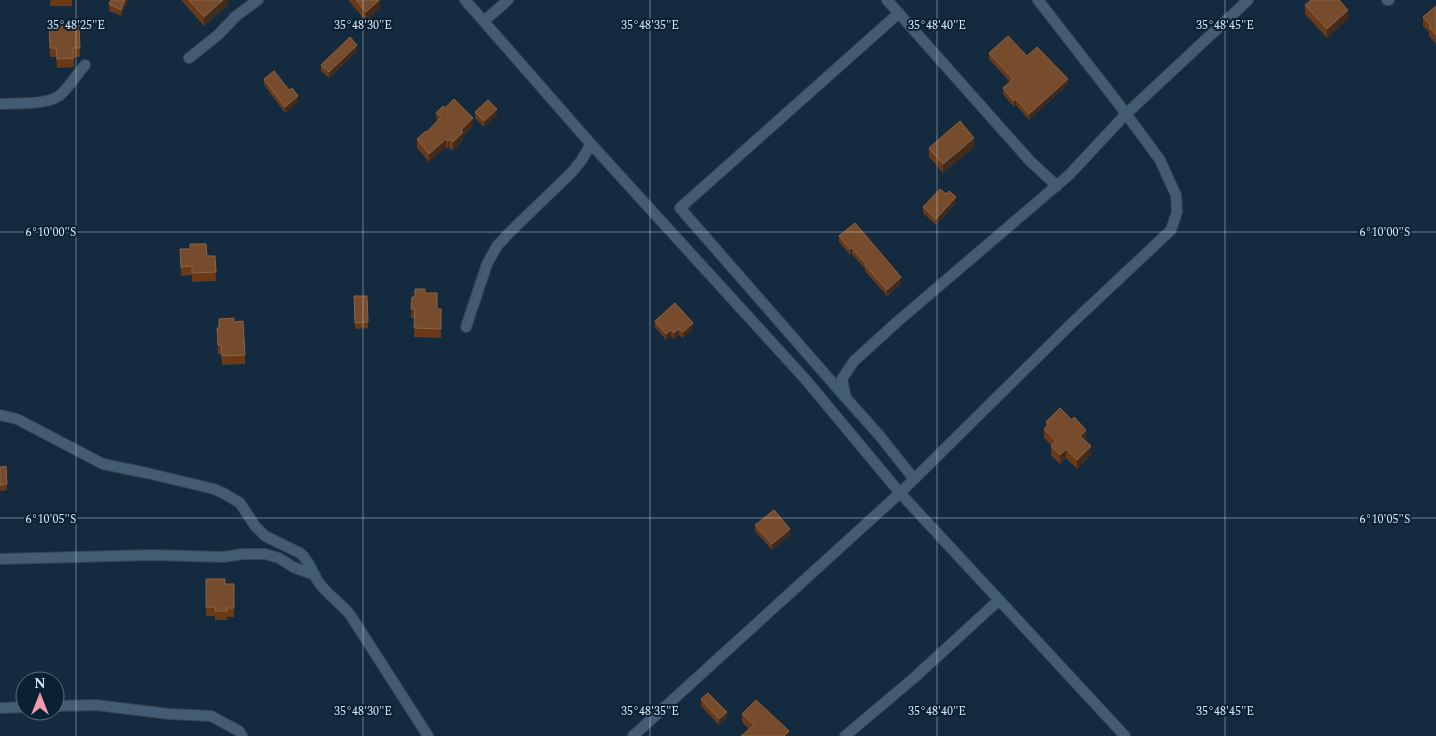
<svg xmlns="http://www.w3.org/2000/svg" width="1436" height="736" font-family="Spectral,serif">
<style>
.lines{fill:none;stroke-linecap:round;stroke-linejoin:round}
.minor-casing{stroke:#344556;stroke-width:12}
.minor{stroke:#445c72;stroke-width:10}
.wall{fill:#6b3916}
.shaded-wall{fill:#432b1c}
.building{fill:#774c2d;stroke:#86644c}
.ticks{fill:none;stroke:#d8e6f3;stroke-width:1;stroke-opacity:0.45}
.ticks-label{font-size:12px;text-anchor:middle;fill:#d8e6f3;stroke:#0a2033;stroke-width:4;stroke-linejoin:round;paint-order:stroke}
</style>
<rect width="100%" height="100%" fill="#142a3e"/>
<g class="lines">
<!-- minor casing -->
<g class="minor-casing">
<path id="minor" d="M465,0L591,144L806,380L900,493L1125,736
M887,0L1030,161L1057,186
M1387,0H1389
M484,21L508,0
M189,58L218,35L236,16L258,0
M0,104C17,103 45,105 59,96C68,89 77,74 85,65
M466,327L487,264L497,246L509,233L572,172L581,161L591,144
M845,397L680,208L899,13
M0,415L17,419L103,464L147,473L214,489L223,493L240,503L255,526L265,536L300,553C311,562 312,574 320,584C329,596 342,604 351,616L428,736
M914,479L879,435L846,398L842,379L854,361L897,322L1069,175L1126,114L1248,0
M0,559L153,555L223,557L243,554H265L279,558L293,567L315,575
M55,706L96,705L169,714L211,716L239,731L242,736
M0,708L25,707
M633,736L900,493L1071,324L1171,230L1177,212L1176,195L1160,160L1118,103L1038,0
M845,736L915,677L999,600"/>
</g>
<!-- minor -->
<use href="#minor" class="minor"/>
</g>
<!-- wall -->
<path class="wall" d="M50,0H72V6H50Z
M111,0H128L121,16L109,11V4Z
M182,0H228V5L204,26L182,1Z
M348,0H380V9L366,21Z
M1305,5L1348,19L1327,38L1305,14Z
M1436,6V44L1429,36V32L1423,26V17Z
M49,20L60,24H79L80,57H74V67L57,68L56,57H50Z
M357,51L329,78L321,71V65Z
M989,53L1027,56L1068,84L1029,120L1016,105L1014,107L1003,94V88L1010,82L989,59Z
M264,79L289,90L298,102L285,113L264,85Z
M445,108L473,126L463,136V140L453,151L449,148L448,149L446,147L429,162L417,148V139L427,132L437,122L436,113Z
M475,112L497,115L484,127L475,118Z
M974,147L943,173L929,157V148Z
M956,203L936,225L923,213V207Z
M839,236L901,283L887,296L865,271V269L852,254L850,255L839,242Z
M180,249L207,256H215L216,281L192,282V275L181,276Z
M425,293L437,309H441V338L414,337L415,318H411L412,297H415Z
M354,296H367L368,328L355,329Z
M219,319L234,322L245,355V364L222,365L221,354H218L217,328H219Z
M655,321L693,329L683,338L679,335L674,339L671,336L666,340L655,327Z
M1046,422L1086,439L1085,440L1091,455L1077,469L1066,458L1060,464L1051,455V445L1044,438V429L1046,426Z
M6,466L7,490L0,491V467Z
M755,525L790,535L772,550L755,531Z
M206,579L225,584H234V617H227V620H215V616H206Z
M701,699L727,718L719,725L701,706Z
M742,714L789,736L749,729L742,722Z"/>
<!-- shaded-wall -->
<path class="shaded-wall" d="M125,0H128L121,16V10Z
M223,0H228V5L204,26V17Z
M380,0V9L366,21V12Z
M1348,10V19L1327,38V29Z
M357,45V51L329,78V72Z
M1068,79V84L1029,120V114Z
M298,96V102L285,113V107Z
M1016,99V105L1014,107V101Z
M497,109V115L484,127V121Z
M473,118V126L463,136V140L453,151V142L461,130Z
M974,138V147L943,173V164Z
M446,139V147L429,162V154Z
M449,139V148L448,149V141Z
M956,197V203L936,225V219Z
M852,248V254L850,255V249Z
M901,277V283L887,296V290Z
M693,323V329L683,338V332Z
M679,329V335L674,339V333Z
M671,330V336L666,340V334Z
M1086,430V439L1080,445V436Z
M1091,446V455L1077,469V460Z
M1066,449V458L1060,464V455Z
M790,529V535L772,550V544Z
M727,712V718L719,725V719Z
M789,731V736H784Z"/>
<!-- building -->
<path class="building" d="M111,0H125L121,10L109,4Z
M189,0H223L204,17Z
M356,0H379L366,12Z
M1311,0H1339L1348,10L1327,29L1305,5Z
M1436,6V35L1429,27L1431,26L1423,17Z
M49,20H60V24H79L80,48H73L74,58L57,59L56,48H50Z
M1008,36L1027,56L1037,47L1068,79L1029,114L1016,99L1014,101L1003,88L1013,79L989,53Z
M350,37L357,45L329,72L321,65Z
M274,71L289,90L292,88L298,96L285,107L264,79Z
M454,99L473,118L461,130L463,132L453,142L449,139L448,141L446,139L429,154L417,139L426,131L427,132L441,117L436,113L443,106L445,108Z
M488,100L497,109L484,121L475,112Z
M960,121L974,138L943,164L929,148Z
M940,189L946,194L949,191L956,197L936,219L923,207Z
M855,223L901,277L887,290L865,265L866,264L852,248L850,249L839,236Z
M190,244H206L207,256H215L216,272L192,273V266L181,267L180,249H190Z
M415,289H425V293H437V309H441V329L414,328L415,309H411L412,297H415Z
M354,296H367L368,322L355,323Z
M675,303L693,323L683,332L679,329L674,333L671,330L666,334L655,321Z
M234,318V322L243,321L245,355L222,356L221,345H218L217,328H219V319Z
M1060,408L1072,420L1074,417L1086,430L1080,436L1091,446L1077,460L1066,449L1060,455L1051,446L1056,441L1044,429L1049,424L1046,422Z
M6,466L7,484L0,485V467Z
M774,510L790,529L772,544L755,525Z
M206,579H225V584H234V608H227V611H215V607H206Z
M708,693L727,712L719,719L701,699Z
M756,700L789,731L784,736H741L754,725L742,714Z"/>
<!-- ticks -->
<path class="ticks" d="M76,0V736M363,0V736M650,0V736M937,0V736M1225,0V736M0,232H1436M0,518H1436"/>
<g class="ticks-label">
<text x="76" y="29">35°48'25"E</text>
<text x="363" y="29">35°48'30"E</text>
<text x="650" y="29">35°48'35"E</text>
<text x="937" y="29">35°48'40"E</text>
<text x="1225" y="29">35°48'45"E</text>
<text x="51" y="236">6°10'00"S</text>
<text x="1385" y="236">6°10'00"S</text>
<text x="51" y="523">6°10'05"S</text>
<text x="1385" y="523">6°10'05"S</text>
<text x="363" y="715">35°48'30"E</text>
<text x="650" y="715">35°48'35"E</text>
<text x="937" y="715">35°48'40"E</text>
<text x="1225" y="715">35°48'45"E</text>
</g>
<!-- north arrow -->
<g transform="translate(40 696)"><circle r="24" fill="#0a2033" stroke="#5c6f80"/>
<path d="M0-4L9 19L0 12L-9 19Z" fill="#f29aae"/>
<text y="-8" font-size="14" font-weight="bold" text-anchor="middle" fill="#d8e6f3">N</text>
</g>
</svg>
